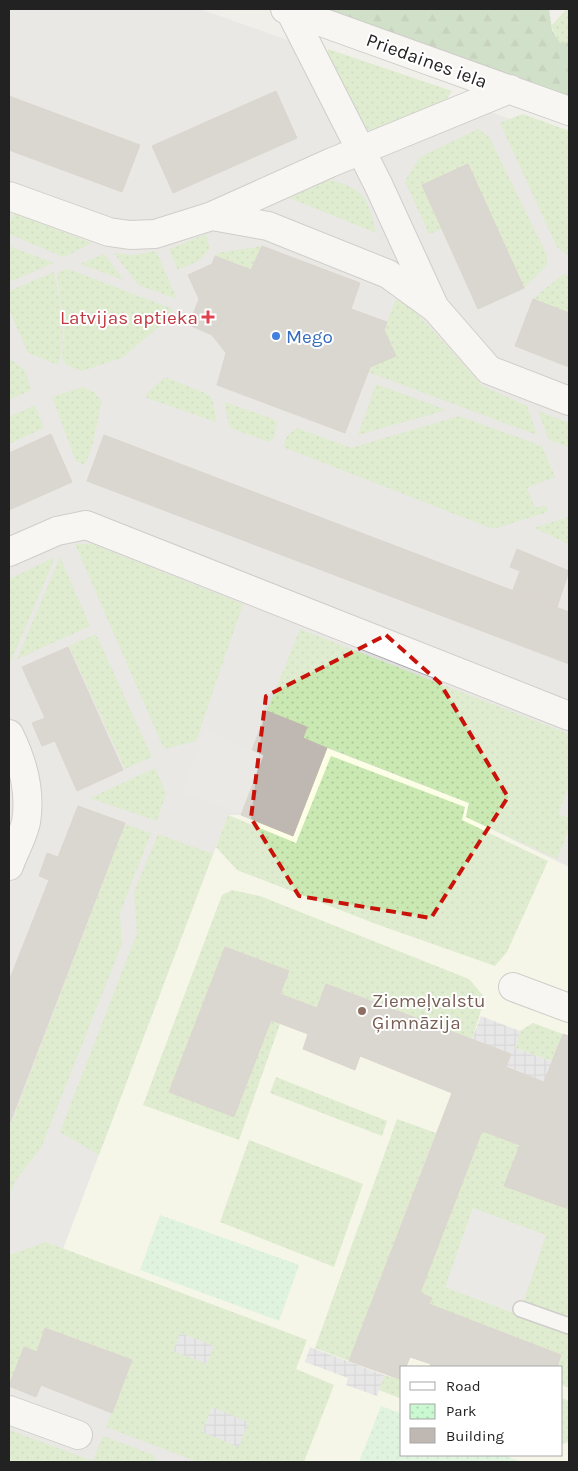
<svg xmlns="http://www.w3.org/2000/svg" width="578" height="1471" font-family="Karla,sans-serif">
<style>
.residential{fill:#e0dfdf;fill-rule:evenodd}
.education{fill:#fdfee6;fill-rule:evenodd}
.grass{fill:url(#grass-dots)}
.forest{fill:url(#forest-firs)}
.park{fill:url(#park-dots)}
.parking{fill:#e2e2e2}
.plaza{fill:url(#plaza-grid)}
.building{fill:#bfb8b2;stroke:#c3b7ac}
.lines{fill:none;stroke-linecap:round;stroke-linejoin:round}
.lane-casing{stroke:#a6a6a6;stroke-width:18}
.street-casing{stroke:#a6a6a6;stroke-width:30}
.lane{stroke:#fff;stroke-width:15}
.street{stroke:#fff;stroke-width:28}
.marked{fill:none;stroke:#c9130a;stroke-width:4;stroke-dasharray:10 6;stroke-linejoin:round}
.health-dot{fill:#e0444e;stroke:#fff;stroke-width:2}
.shop-dot{fill:#3f7fe0;stroke:#fff;stroke-width:2}
.education-dot{fill:#8d6e63;stroke:#fff;stroke-width:2}
.labels{text-anchor:middle;stroke-width:4;stroke-linejoin:round;paint-order:stroke}
.street-label{font-size:19px;fill:#222;stroke:#fff}
.health-label{font-size:19px;fill:#be3a42;stroke:#fff;text-anchor:end}
.shop-label{font-size:19px;fill:#366cbe;stroke:#fff;text-anchor:start}
.education-label{font-size:19px;fill:#785e54;stroke:#fff;text-anchor:start}
</style>
<defs>
<pattern id="grass-dots" width="8" height="8" patternUnits="userSpaceOnUse" patternTransform="scale(1.25)"><rect width="8" height="8" fill="#cae8b2"/><path d="M2 2h.1M6 6h.1" fill="none" stroke="#adc799" stroke-width="1.8" stroke-linecap="round"/></pattern>
<pattern id="forest-firs" width="22" height="20" patternUnits="userSpaceOnUse" patternTransform="scale(1.25)"><rect width="22" height="20" fill="#accea0"/><path d="M5 1l3.5 6h-7zM16 11l3.5 6h-7z" fill="#94b18a"/></pattern>
<pattern id="park-dots" width="8" height="8" patternUnits="userSpaceOnUse" patternTransform="scale(1.25)"><rect width="8" height="8" fill="#caf8d0"/><path d="M2 2h.1M6 6h.1" fill="none" stroke="#add4b2" stroke-width="1.8" stroke-linecap="round"/></pattern>
<pattern id="plaza-grid" width="8" height="8" patternUnits="userSpaceOnUse" patternTransform="scale(1.25)"><rect width="8" height="8" fill="#dedde7"/><path d="M0 4h8M4 0v8" fill="none" stroke="#bebdc6"/></pattern>
</defs>
<rect width="100%" height="100%" fill="#f1efe9"/>
<!-- residential -->
<path class="residential" d="M9,9H200L569,140V1462H9ZM402,1367H562V1455H402Z"/>
<!-- education -->
<path class="education" d="M327,748L469,803L466,817L569,867V1462H241L112,1413L132,1360L45,1328L38,1315L228,815H241L293,836ZM402,1367H562V1455H402Z"/>
<!-- grass -->
<path class="grass" d="M567,9H569V42L560,44L551,26Z
M328,49L452,91L445,101L377,132L362,127L328,60Z
M523,114L569,131V256L557,247L500,123Z
M478,129L489,137L547,255V265L524,288L468,165L423,185L442,229L429,234L405,181L420,157Z
M330,180C366,189 368,199 376,233L289,198L315,182Z
M14,213L92,243L64,257L9,234V225Z
M206,234L210,249L198,261L178,270L169,249Z
M9,246L54,263L9,282Z
M262,246L251,270L215,256L217,253Z
M156,251L177,299L138,285L114,253L134,255Z
M104,254L124,280L80,264Z
M68,269L173,309L169,318L122,358L82,371L66,365L62,358L64,333L57,273Z
M54,272C59,300 68,337 58,365L28,353L9,309V291Z
M563,274L569,276V313L533,299Z
M396,299L414,310L483,386L527,406L537,435L368,372L370,367L395,356L384,330Z
M9,358L25,370L31,390L9,400Z
M165,377L210,395L214,405L216,422L147,398L146,394Z
M376,384L446,410L358,435Z
M83,387L94,392L102,401L93,443L85,465L76,461L52,397Z
M224,402L273,419L277,422L274,438L269,442L230,428Z
M35,405L44,428L9,444V417Z
M538,411L569,423V447L549,440Z
M459,416L542,446L555,477L527,488L535,508L546,505L548,512L493,529L283,447L287,436L297,428L351,448Z
M569,517V544L534,528Z
M75,544H92L243,604L196,741L164,749Z
M55,557L9,666V579Z
M60,557L90,626L17,659Z
M300,629L569,734V785L558,814L569,818V828L557,859L466,817L469,803L303,738L307,727L267,711Z
M96,634L152,757L125,769L69,646Z
M331,756L465,807L462,820L548,861L507,952L495,966L376,924L237,870L216,847L228,815L296,843Z
M155,768L166,793L157,821L90,798Z
M125,824L151,833L120,913L122,944L41,1148L15,1181L9,1198V1129Z
M158,834L213,854L99,1155L60,1132L137,933L134,892Z
M232,890L260,896L469,979L485,998L472,1039L326,984L317,1008L280,994L289,972L225,947L169,1092L234,1117L271,1020L280,1024L239,1140L143,1105L222,895Z
M533,1023L563,1034L553,1062L515,1048L520,1031Z
M276,1077L387,1121L382,1136L270,1093Z
M397,1119L436,1133L349,1361L315,1348Z
M482,1131L520,1145L505,1186L569,1209V1319L523,1304L473,1208L446,1287L569,1334V1388L562,1385V1367H557L561,1355L429,1304L431,1298L420,1293Z
M249,1140L363,1184L334,1267L220,1222Z
M46,1242L307,1340L296,1369L334,1385L304,1462H198L106,1427L132,1360L46,1328L37,1352L24,1347L9,1386V1255Z
M384,1375L402,1380V1399L379,1390Z
M562,1398L569,1401V1442L562,1444Z
M9,1430L93,1461L103,1436L154,1455L156,1462H9Z"/>
<!-- forest -->
<path class="forest" d="M305,9H549L552,30L560,43L569,42V102Z"/>
<!-- park -->
<path class="park" d="M160,1215L299,1265L279,1321L140,1270Z
M381,1406L402,1414V1455H503L522,1462H359Z"/>
<!-- parking -->
<path class="parking" d="M289,198L376,233L388,274L245,222Z
M205,729L264,755L241,815L182,792Z
M473,1208L546,1235L519,1315L445,1287Z"/>
<!-- plaza -->
<path class="plaza" d="M481,1016L520,1031L515,1048L553,1062L544,1082L506,1067L511,1054L472,1039Z
M180,1333L214,1346L207,1364L173,1351Z
M310,1347L384,1375L377,1396L346,1385L348,1378L305,1362Z
M212,1407L248,1422L239,1447L202,1432Z"/>
<!-- building -->
<path class="building" d="M276,91L297,138L173,193L152,146Z
M9,96L140,145L122,192L9,150Z
M468,164L524,288L478,309L422,185Z
M262,246L360,283L351,309L387,322L384,330L396,356L370,367L345,433L217,385L226,353L212,335L189,325L199,299L188,275L212,264L215,256L251,270Z
M533,299L569,313V367L515,346Z
M51,434L72,482L9,510V453Z
M104,435L569,612V664L87,481Z
M517,549L569,571L557,607L513,590L520,571L510,567Z
M68,647L123,770L77,791L55,741L42,746L32,723L45,718L22,667Z
M267,711L307,727L303,738L327,748L293,836L241,815L264,755L252,750Z
M78,806L125,823L9,1125V981L49,880L39,876L47,853L58,857Z
M225,947L289,971L280,994L317,1008L326,984L511,1054L506,1067L544,1082L563,1034L569,1036V1209L504,1186L520,1145L482,1131L420,1293L432,1298L429,1304L561,1355L557,1367H430L431,1364L410,1357L406,1367H402V1380L349,1361L452,1093L360,1056L355,1070L303,1049L308,1034L271,1020L234,1117L169,1092Z
M45,1328L132,1360L112,1413L41,1385L36,1397L9,1386L24,1347L37,1352Z"/>
<g class="lines">
<!-- lane casing -->
<g class="lane-casing">
<path id="lane" d="M521,1309L569,1326"/>
</g>
<!-- street casing -->
<g class="street-casing">
<path id="street" d="M285,9L569,111
M290,11L378,184L434,306
M9,196L109,232L130,235L155,234L212,216L330,163L510,89
M212,216L268,226L388,274L436,309L489,370L569,401
M9,552L57,531L86,525L569,716
M9,734C22,760 31,792 26,822C23,836 14,852 9,866
M513,987L569,1008
M9,1410L78,1435"/>
</g>
<!-- lane -->
<use href="#lane" class="lane"/>
<!-- street -->
<use href="#street" class="street"/>
</g>
<!-- marked area -->
<path d="M0 0H578V1471H0ZM386,635L440,683L508,797L431,918L299,896L251,818L266,696Z" fill="#f1efe9" fill-opacity=".55" fill-rule="evenodd"/>
<path class="marked" d="M386,635L440,683L508,797L431,918L299,896L251,818L266,696Z"/>
<!-- markers -->
<path class="health-dot" d="M205.5 309.5h5v5h5v5h-5v5h-5v-5h-5v-5h5z"/>
<circle class="shop-dot" cx="276" cy="336" r="5"/>
<circle class="education-dot" cx="362" cy="1011" r="5"/>
<g class="labels">
<!-- street labels -->
<g class="street-label">
<text transform="translate(427 60) rotate(20)" y="7">Priedaines iela</text>
</g>
<!-- health labels -->
<g class="health-label">
<text x="198" y="324">Latvijas aptieka</text>
</g>
<!-- shop labels -->
<g class="shop-label">
<text x="286" y="343">Mego</text>
</g>
<!-- education labels -->
<g class="education-label">
<text x="372" y="1007">Ziemeļvalstu<tspan x="372" dy="22">Ģimnāzija</tspan></text>
</g>
</g>
<!-- border -->
<rect width="578" height="1471" fill="none" stroke="#222222" stroke-width="20"/>
<!-- legend -->
<rect x="400" y="1366" width="162" height="90" fill="#ffffff" stroke="#a7a7a7"/>
<rect x="410" y="1382" width="25" height="8" fill="#ffffff" stroke="#a7a7a7"/>
<text x="446" y="1391" font-size="15" fill="#222222">Road</text>
<rect x="410" y="1404" width="25" height="15" fill="url(#park-dots)" stroke="#a7a7a7"/>
<text x="446" y="1416" font-size="15" fill="#222222">Park</text>
<rect x="410" y="1428" width="25" height="15" fill="#bfb8b2" stroke="#a7a7a7"/>
<text x="446" y="1441" font-size="15" fill="#222222">Building</text>
</svg>
